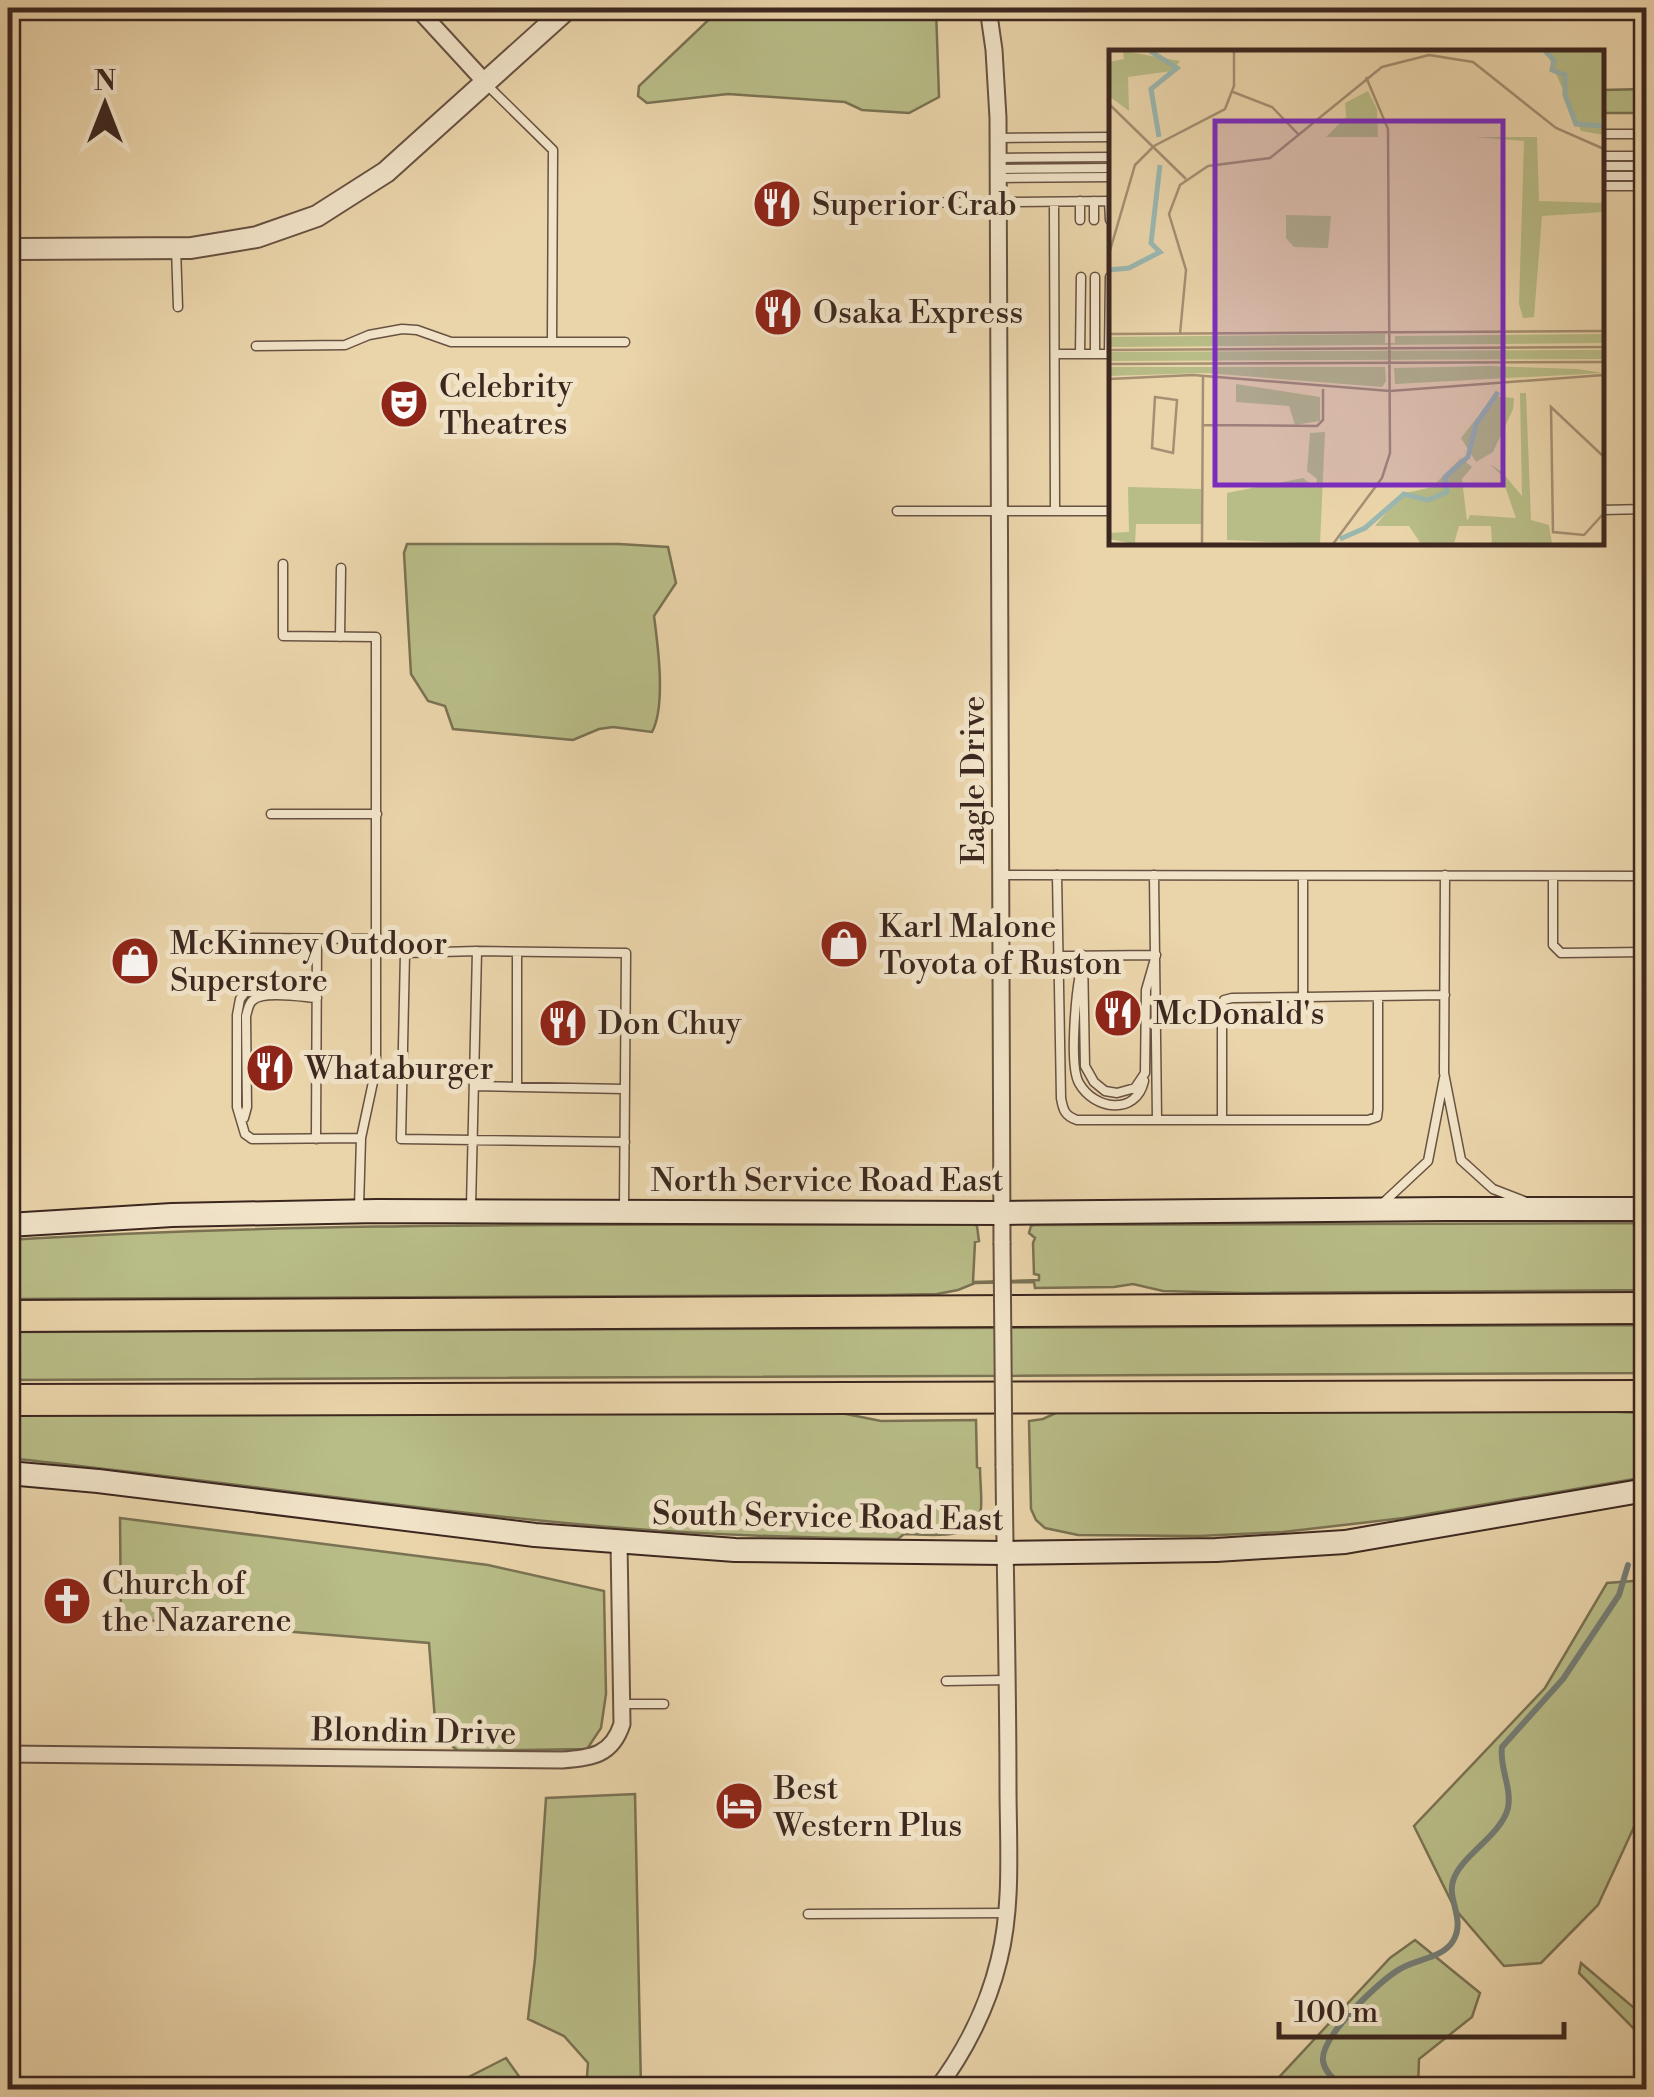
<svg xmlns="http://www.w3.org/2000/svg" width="1654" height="2097" font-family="'Libre Bodoni',serif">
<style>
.green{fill:#b8bc87;stroke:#7a7253;stroke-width:2.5}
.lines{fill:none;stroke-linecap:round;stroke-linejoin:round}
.stream{stroke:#747d76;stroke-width:6}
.service-casing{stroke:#685242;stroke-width:11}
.minor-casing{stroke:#685242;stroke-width:19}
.tertiary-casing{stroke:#685242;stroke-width:24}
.secondary-casing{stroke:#3c271f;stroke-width:26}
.motorway-casing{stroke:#3c271f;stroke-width:34}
.service{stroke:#f1e3c8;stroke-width:8}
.minor{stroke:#f1e3c8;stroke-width:15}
.tertiary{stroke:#f1e3c8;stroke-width:20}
.secondary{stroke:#f1e3c8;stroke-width:22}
.motorway{stroke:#ead4aa;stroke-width:30}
.minor-bridge-casing{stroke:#685242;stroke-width:19;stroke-linecap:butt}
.minor-bridge{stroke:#f1e3c8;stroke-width:15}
.labels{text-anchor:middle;stroke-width:10;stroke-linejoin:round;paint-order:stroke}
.poi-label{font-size:32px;fill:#3c271f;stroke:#f1e3c8;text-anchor:start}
.street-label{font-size:32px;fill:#3c271f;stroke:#f1e3c8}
.inset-river{fill:none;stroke:#9ab7b0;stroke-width:5}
.inset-road{fill:none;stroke:#a48f72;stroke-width:2.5}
.view{fill:#7b2cbf;fill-opacity:0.15;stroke:#7b2cbf;stroke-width:5}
.inset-edge{fill:none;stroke:#3c271f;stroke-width:5}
</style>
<rect width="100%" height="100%" fill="#ead4aa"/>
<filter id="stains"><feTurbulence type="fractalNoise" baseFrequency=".002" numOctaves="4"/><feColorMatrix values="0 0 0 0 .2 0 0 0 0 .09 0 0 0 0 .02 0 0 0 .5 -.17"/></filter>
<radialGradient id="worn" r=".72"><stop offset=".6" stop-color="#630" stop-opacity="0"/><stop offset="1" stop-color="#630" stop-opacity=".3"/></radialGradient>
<!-- green -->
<path class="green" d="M721,8H936L939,97L909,113L862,110L845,102L728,94L647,103L638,96L639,86Z
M1646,89V113H1602V90Z
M407,544H619L668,547L676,583L654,616C658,646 666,706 652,732L613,727L599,729L573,740L453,729L445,706L428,701L411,674L404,553Z
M1646,1223V1290L1241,1293L1163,1291L1133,1284L1114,1287L1035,1288L1034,1282L975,1283L958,1290L937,1294L884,1295L8,1299V1240C329,1220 651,1226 973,1224L977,1226L979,1241L975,1242L973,1282L1039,1280V1275L1034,1274L1033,1243L1035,1238L1029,1233L1031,1226L1034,1225Z
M1646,1325V1373L8,1380V1332Z
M1570,1410L1646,1413V1477L1404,1518L1283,1532L1199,1536L1078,1535L1045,1528L1036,1520L1031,1509L1029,1421L1043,1419L1060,1411Z
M831,1411L881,1421L976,1420L977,1467L980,1468C980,1481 982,1495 981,1508C976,1543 929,1534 904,1534L898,1539C802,1538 706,1535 610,1527C409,1510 209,1479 8,1458V1413Z
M120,1518L488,1565L604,1591L606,1694L601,1728L587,1749L458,1751L436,1733L429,1643L121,1618Z
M1646,1580V1801L1598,1905L1541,1963L1504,1966L1455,1909L1414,1826L1545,1688L1607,1583Z
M635,1794L641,2089H586L588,2063L564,2036L528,2019L535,1959L546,1798Z
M1415,1940L1480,1993L1472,2017L1419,2059L1418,2089H1268L1390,1958Z
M1581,1963L1646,2018V2051L1643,2038L1579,1973Z
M506,2058L528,2089H445Z"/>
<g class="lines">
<!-- stream -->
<path class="stream" d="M1346,2090C1337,2081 1325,2074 1323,2061C1320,2037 1380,1980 1400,1969C1416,1959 1443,1958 1453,1941C1466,1920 1447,1900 1453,1881C1460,1856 1501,1836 1508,1808C1512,1787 1499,1767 1502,1747L1563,1679L1619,1595L1628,1565"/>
<!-- service casing -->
<g class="service-casing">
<path id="service" d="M486,84L553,150L552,342
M1602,134H1646
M998,138L1112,137
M1603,156H1646
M998,158L1112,157
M1603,166H1646
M998,169L1112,168
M1603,176H1646
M998,178L1112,177
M1603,186H1646
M1080,201V220
M1094,201V220
M1109,201L1110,220
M1054,202L1055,511
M896,203L1112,201
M176,248L178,307
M1095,277V354
M256,346L345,345L369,335L402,329L417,330L451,342H625
M1055,354H1111
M1080,354L1081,277
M1109,354L1110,277
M1602,510L1646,509
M897,511H1112
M283,564V636L376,637V1068L361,1138L359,1207
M340,637L341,568
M271,814H377
M1001,875L1646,876
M1057,875L1061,1098C1063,1110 1065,1116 1077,1120H1368L1377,1117L1378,1109V996
M1154,875L1157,1119
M1445,875L1444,1073L1461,1160L1493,1189L1524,1201
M1303,876V997
M1553,876V945L1561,953L1646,952
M252,938L377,939
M477,951L405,953L401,1139L625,1142
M1083,955L1085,1066L1094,1082L1105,1091L1117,1093L1135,1088L1145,1073L1146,990L1156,955
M1057,956L1156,955
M1080,974C1076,995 1069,1066 1079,1083C1094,1110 1136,1116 1144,1081
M317,998L299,984L264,983L250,986L240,999L237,1015V1107L245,1134L252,1139L361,1138
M474,1086L624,1089
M517,1087V952
M244,1118L247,1107L246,1016C248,1010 248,1005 252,1001C262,990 302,997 317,998
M1222,1119V1006L1224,1000L1232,998L1445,995
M316,1139L317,939
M1383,1203L1428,1161L1444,1078
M471,1207L477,951L626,953L624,1209
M946,1681L1006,1680
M623,1704H664
M808,1914L1006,1913"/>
</g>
<!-- minor casing -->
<g class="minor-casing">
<path id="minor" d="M417,8L485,82
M988,8L994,50L998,118L1002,1243
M8,1754L562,1760C592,1758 612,1755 622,1724L619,1543
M936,2090C965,2052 988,2006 999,1960C1013,1905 1008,1843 1008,1786C1008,1679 1005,1573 1004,1466"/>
</g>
<!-- tertiary casing -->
<g class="tertiary-casing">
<path id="tertiary" d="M8,251L18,249L191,248L257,237L317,216L386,172L568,8"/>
</g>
<!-- secondary casing -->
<g class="secondary-casing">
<path id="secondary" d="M8,1225L172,1215L377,1211L1002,1213L1446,1209H1646
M8,1473L98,1481L535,1535L735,1550L1005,1553L1216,1550L1345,1542L1646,1490"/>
</g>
<!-- motorway casing -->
<g class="motorway-casing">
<path id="motorway" d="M8,1316L1646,1308
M8,1400L1646,1396"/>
</g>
<!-- service -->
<use href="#service" class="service"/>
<!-- minor -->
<use href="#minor" class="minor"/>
<!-- tertiary -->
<use href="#tertiary" class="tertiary"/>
<!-- secondary -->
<use href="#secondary" class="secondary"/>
<!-- motorway -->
<use href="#motorway" class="motorway"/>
<!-- minor-bridge casing -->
<g class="minor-bridge-casing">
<path id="minor-bridge" d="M1002,1243L1004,1466"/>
</g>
<!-- minor-bridge -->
<use href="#minor-bridge" class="minor-bridge"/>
</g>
<!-- icons -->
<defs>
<g id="restaurant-disc" transform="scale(2.5)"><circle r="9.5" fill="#8f2418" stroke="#f1e3c8"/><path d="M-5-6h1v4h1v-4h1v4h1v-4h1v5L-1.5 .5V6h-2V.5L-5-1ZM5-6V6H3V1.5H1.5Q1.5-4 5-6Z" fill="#fff"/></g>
<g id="theatre-disc" transform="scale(2.5)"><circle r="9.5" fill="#8f2418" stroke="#f1e3c8"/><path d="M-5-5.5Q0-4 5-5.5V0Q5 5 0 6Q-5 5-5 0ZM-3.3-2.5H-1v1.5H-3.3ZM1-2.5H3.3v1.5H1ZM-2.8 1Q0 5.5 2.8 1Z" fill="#fff"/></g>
<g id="shop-disc" transform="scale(2.5)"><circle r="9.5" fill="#8f2418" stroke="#f1e3c8"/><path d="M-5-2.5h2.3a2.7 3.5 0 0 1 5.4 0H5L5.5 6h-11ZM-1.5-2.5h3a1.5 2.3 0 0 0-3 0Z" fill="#fff"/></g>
<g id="church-disc" transform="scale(2.5)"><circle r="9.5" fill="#8f2418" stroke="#f1e3c8"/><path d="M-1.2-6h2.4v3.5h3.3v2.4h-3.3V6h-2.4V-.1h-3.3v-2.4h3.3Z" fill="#fff"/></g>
<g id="hotel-disc" transform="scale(2.5)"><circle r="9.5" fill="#8f2418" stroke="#f1e3c8"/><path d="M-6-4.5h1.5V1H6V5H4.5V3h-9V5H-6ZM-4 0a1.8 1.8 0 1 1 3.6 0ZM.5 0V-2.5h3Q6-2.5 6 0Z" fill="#fff"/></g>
</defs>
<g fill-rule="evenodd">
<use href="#restaurant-disc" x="777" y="204"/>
<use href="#restaurant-disc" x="778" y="312"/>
<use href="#theatre-disc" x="404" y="404"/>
<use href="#shop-disc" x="844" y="944"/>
<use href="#shop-disc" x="135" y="961"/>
<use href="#restaurant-disc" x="1118" y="1013"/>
<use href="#restaurant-disc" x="563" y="1023"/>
<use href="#restaurant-disc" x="270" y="1068"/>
<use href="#church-disc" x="67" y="1601"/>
<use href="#hotel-disc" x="739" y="1806"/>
</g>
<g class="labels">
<!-- poi labels -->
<g class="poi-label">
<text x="812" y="215">Superior Crab</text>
<text x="813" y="323">Osaka Express</text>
<text x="439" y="397">Celebrity<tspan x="439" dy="37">Theatres</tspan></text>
<text x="879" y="937">Karl Malone<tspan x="879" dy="37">Toyota of Ruston</tspan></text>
<text x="170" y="954">McKinney Outdoor<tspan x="170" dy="37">Superstore</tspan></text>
<text x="1153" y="1024">McDonald's</text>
<text x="598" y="1034">Don Chuy</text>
<text x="305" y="1079">Whataburger</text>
<text x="102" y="1594">Church of<tspan x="102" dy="37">the Nazarene</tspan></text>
<text x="774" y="1799">Best<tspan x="774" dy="37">Western Plus</tspan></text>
</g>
<!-- street labels -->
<g class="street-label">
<text transform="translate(973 780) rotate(-90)" y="11">Eagle Drive</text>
<text x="827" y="1191">North Service Road East</text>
<text transform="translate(828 1516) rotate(1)" y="11">South Service Road East</text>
<text transform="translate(414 1731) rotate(1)" y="11">Blondin Drive</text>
</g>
</g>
<!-- overview -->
<g transform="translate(1109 50)">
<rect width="495" height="495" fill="#ead4aa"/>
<path d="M14,1L71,11L63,21L19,27L20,61L0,46V12L15,9ZM437,1H495V85L472,81ZM259,41L268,59L269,87H217L237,67L236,53ZM365,87H428L430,151L495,153V162L433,166L425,267L414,268L410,254L415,91ZM222,166L219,198L185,197L177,188V165ZM276,284V293H286V286L495,284V293L0,297V287ZM495,300V309L0,311V302ZM379,316L468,319L495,323L286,334L285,318ZM0,317H276L277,331L273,337L96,323L0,326ZM127,334L211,347V371L186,375L180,356L127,352ZM411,343H417L422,470L440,475L443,494H383L382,476H350L345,494H312L300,476H266L293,444L323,437L352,408L363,417L353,429L358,471L361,465L407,468L392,425L381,414L393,422L413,446ZM385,346L405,348L404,359L384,402L367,412L352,388ZM216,382L211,494L118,490V443L194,428L207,438L208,429L198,421L201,383ZM19,437L92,439V474H27L26,494L0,489V483L20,482Z" fill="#b8bc87"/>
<path class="inset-river" d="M41,1L68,18L42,39L50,87M436,1L445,10L443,20L456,25V45L467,74L495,76M0,220L20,218L51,202L42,193L51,115M231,489L256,478L295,444L319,450L338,442L336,427L359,407L367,374L389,342"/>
<path class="inset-road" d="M124,42L163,57L190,85M0,54L77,129M0,204L26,115L45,96L116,59L125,36V1M0,284L495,281M71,284L77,220L60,164L71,135L99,116L161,108L273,17L320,5L364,12L447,78L495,99M0,300L495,297M0,314L495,312M0,329L84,325L281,341L495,325M46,347L68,350L64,403L43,398ZM94,375L208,376L214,370V339M495,407L442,357L444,482L475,485L495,463M93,494L94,327M224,494L273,428L281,403L279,79L257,27"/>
<path class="view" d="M106,71H394V435H106Z"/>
<rect width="495" height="495" class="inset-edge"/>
</g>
<!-- margin -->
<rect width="1654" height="2097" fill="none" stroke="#ead4aa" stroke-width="40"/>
<rect x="10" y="10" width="1634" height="2077" fill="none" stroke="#3c271f" stroke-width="5"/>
<rect x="20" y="20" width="1614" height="2057" fill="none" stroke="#3c271f" stroke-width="2.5"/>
<!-- north arrow -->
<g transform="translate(105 105)" stroke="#f1e3c8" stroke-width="8" paint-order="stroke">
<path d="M0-8L18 38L0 25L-18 38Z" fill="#3c271f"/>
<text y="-15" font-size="28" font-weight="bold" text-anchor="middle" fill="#3c271f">N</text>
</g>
<!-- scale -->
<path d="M1279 2022v15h285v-15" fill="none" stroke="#3c271f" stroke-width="5"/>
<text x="1294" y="2022" font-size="30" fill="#3c271f" stroke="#f1e3c8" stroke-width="8" paint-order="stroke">100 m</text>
<rect width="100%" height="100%" filter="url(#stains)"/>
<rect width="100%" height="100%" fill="url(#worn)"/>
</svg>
